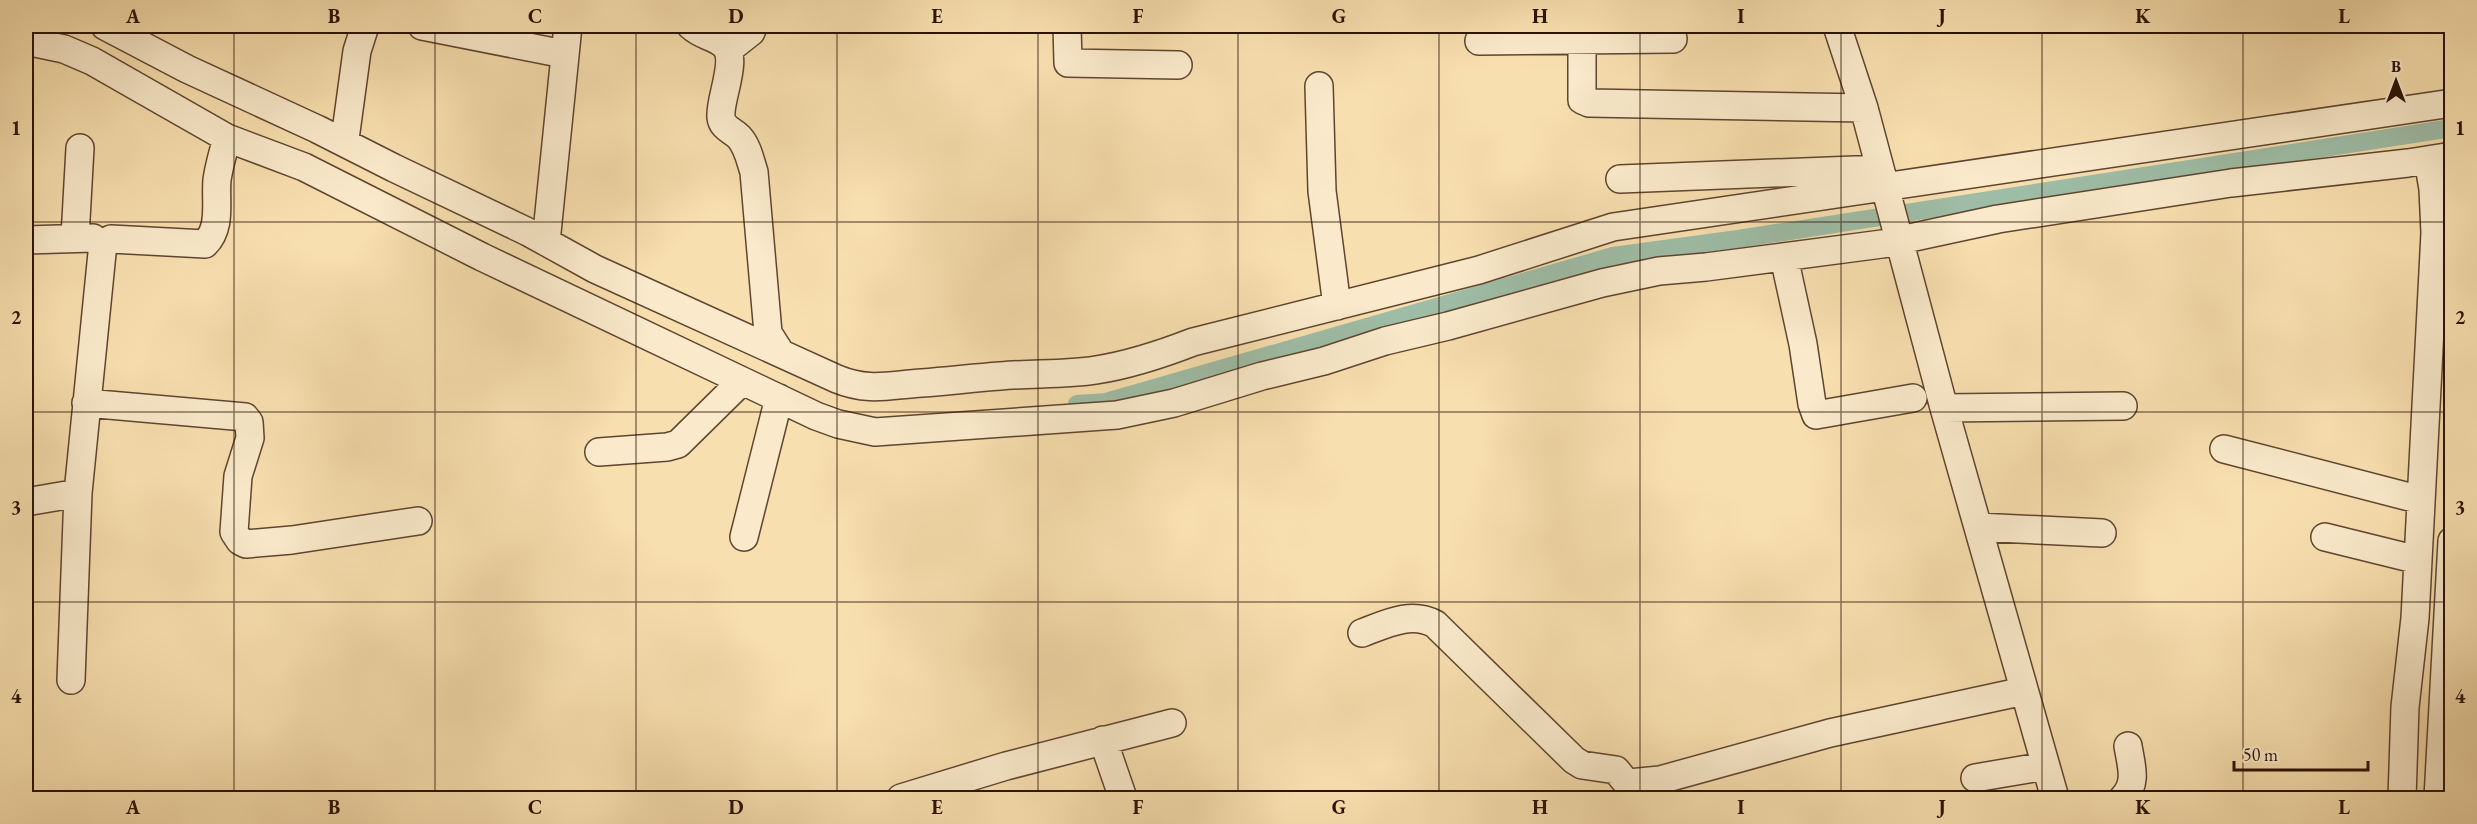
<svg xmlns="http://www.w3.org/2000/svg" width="2477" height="824" font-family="'EB Garamond',serif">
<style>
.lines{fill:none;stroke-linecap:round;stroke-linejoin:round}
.canal{stroke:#9ebda7;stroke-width:18}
.minor-casing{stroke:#5e452f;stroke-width:30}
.minor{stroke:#faeacb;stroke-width:27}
.grid{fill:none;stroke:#2a1204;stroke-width:1.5;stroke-opacity:0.55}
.neatline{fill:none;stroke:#2a1204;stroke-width:2}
.grid-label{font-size:20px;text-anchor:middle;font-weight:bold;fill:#2a1204}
</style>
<rect width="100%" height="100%" fill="#f8dfaf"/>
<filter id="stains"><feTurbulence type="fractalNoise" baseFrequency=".00333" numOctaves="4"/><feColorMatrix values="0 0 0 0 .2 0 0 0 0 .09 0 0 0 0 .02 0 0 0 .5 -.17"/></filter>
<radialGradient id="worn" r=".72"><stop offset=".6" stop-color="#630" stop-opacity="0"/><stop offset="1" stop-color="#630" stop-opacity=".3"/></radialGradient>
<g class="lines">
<!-- canal -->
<path class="canal" d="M1077,404L1106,402L1613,256L1738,239L2452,128"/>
<!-- minor casing -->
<g class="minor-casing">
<path id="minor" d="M105,26L187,69L317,129L394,168L528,232L595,269L837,379C869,392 889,385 922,383C948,381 974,378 1000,376C1032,373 1065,375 1096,370C1129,365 1162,354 1193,342L1479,270L1613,227L2452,103
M422,26L564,54
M691,26C702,36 713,36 723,44C740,57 719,99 721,117C722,128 732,130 739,137C748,147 750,160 754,172L768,333L780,352
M1067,26L1068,63L1178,65
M1837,26L1864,108L1944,408L2055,798
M1582,39V100L1589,103L1864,108
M26,41L64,49L92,61L227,138L304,167L482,257L816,416L838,424L875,432L1117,415L1174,403L1262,376L1324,361L1385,341L1448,326L1602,283L1659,271L1706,267L1882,244L1998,219L2231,183L2408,163L2452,156
M1479,41L1673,39
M728,50L751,32L753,26
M1319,86L1322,191L1337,306
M348,144L345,139L357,51L365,26
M1620,179L1880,169
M75,237L80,148
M26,240L93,238
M546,242L568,26
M1784,257L1803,344L1812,404L1816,415L1913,398
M86,403L245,417L249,422L250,438L238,476L234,532L240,541L246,544L292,540L418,521
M1944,408L2123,406
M2224,449L2421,500
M599,452L667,447L678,444L742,381
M26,502L78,493
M1978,527L2102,533
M744,537L779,398
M2325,537L2418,560
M1362,633C1386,624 1411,611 1435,624L1574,760L1582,765L1616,770L1625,781L1629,783L1660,780L1830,733L2024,691
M71,680L78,493L103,243L111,239L205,244C222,227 215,202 217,180C219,166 223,152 227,138
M1103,740L1123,798
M1975,778L2046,766
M901,798L1006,766L1172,723
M2123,798C2138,783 2131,765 2128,746
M2402,798L2405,707L2415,618L2435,233L2433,189L2428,160
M2438,798L2452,541"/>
</g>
<!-- minor -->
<use href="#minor" class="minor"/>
</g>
<!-- grid -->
<path class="grid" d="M234,26V798M435,26V798M636,26V798M837,26V798M1038,26V798M1238,26V798M1439,26V798M1640,26V798M1841,26V798M2042,26V798M2243,26V798M26,222H2452M26,412H2452M26,602H2452"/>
<!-- margin -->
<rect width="2477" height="824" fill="none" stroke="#f8dfaf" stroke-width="66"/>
<!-- north arrow -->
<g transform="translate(2396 81)" stroke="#faeacb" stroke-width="4.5" paint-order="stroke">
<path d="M0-4.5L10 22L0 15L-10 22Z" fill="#2a1204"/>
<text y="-9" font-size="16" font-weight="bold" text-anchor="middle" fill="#2a1204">B</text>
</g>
<!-- scale -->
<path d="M2234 761v9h134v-9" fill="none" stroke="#2a1204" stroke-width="3"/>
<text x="2243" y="761" font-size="18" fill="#2a1204" stroke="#faeacb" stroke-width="4.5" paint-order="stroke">50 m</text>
<rect x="33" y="33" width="2411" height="758" class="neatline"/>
<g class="grid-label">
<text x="133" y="23">A</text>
<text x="334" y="23">B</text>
<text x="535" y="23">C</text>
<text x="736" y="23">D</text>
<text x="937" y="23">E</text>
<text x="1138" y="23">F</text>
<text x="1339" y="23">G</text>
<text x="1540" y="23">H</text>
<text x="1741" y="23">I</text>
<text x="1942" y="23">J</text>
<text x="2143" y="23">K</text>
<text x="2344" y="23">L</text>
<text x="16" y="135">1</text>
<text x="2460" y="135">1</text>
<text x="16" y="324">2</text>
<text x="2460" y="324">2</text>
<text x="16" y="514">3</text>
<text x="2460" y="514">3</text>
<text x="16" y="703">4</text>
<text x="2460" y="703">4</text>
<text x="133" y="814">A</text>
<text x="334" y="814">B</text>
<text x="535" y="814">C</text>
<text x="736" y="814">D</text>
<text x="937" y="814">E</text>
<text x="1138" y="814">F</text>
<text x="1339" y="814">G</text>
<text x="1540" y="814">H</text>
<text x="1741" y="814">I</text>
<text x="1942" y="814">J</text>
<text x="2143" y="814">K</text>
<text x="2344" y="814">L</text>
</g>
<rect width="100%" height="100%" filter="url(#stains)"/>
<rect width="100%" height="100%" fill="url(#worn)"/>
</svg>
